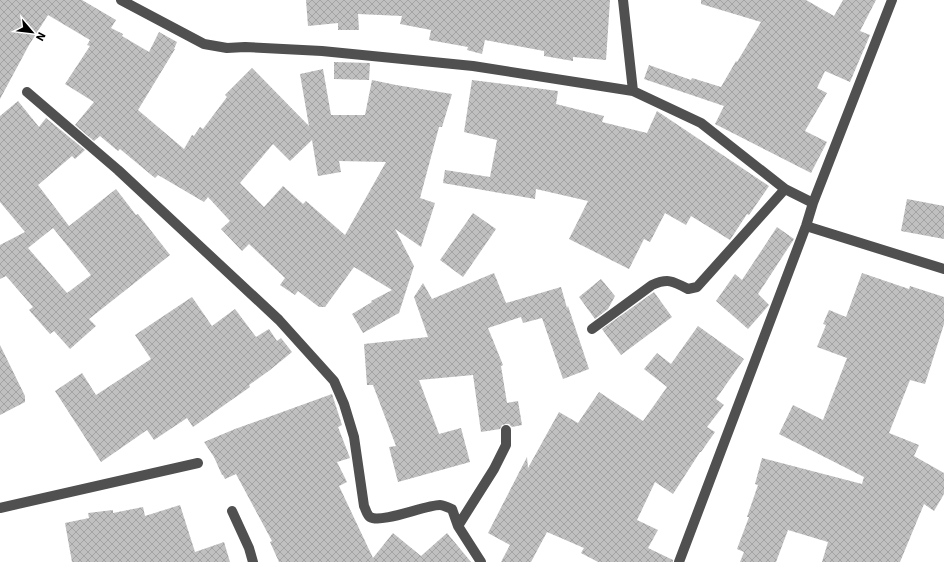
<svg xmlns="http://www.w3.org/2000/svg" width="944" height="562" font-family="'IBM Plex Sans',sans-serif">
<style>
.building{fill:url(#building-cross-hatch);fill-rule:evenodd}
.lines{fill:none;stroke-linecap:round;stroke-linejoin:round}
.minor{stroke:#505050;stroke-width:10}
</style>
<defs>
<pattern id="building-cross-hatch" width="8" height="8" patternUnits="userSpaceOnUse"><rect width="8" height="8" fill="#c0c0c0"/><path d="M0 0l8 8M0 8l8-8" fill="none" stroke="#a3a3a3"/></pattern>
</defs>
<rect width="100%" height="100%" fill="#fff"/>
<!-- building -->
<path class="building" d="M0,0H82L116,20L111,28L123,34L122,36L149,52L159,32L177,42L174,49H175L138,110L184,149L192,135L194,136L200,127L203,129L227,97L225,95L252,68L309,126L300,74L323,69L331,115H365L372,80L396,85L452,94L442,127H439L420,198L435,203L421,247L395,229L414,266L399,313L363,333L352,314L372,302L371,301L392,290L354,267L325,307H319L298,291L295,295L280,285L285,278L249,244L242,251L221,229L230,221L208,197L204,202L158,175L155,178L120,149L118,151L100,136L94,141L75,125L94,102L65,84L90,46L87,45L90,40L48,15L29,45L0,99ZM312,140L318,176L341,172L339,161L386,162L345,235L306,201L303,204L283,186L264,207L240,183L273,144L290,161Z
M306,0H610L606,60L573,57V61L544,56V51L485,40L482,54L467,50L468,47L429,40L431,30L400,24L402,16L358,14L359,30H338V23L308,26Z
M701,0H806L834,16L843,0H876L860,31L870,35L850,82L825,71L817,88L827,93L805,131L827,142L811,173L715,124L724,106L644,79L649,65L691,80L692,78L721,87L736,61L737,62L761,22L701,4Z
M334,62L370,63L369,80L334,79Z
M472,80L558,91L556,104L604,116L602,122L647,133L657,111L769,186L749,215L747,214L730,240L691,216L686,225L665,213L650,242L644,239L629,269L569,239L588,201L536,189L535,199L443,183L445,170L490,177L497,140L464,132Z
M18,101L39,127L46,118L85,150L75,159L72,156L38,185L69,226L116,189L136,215L138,214L170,255L89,319L96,326L70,349L54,331L50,334L29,310L33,307L6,276L0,279V245L25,232L0,202V116ZM53,228L91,275L67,293L28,248Z
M907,199L944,206V239L901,231Z
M473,213L496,229L463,277L440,260Z
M777,227L794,239L758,294L769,305L748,329L716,301L735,274L742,280Z
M494,273L506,303L561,287L567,308L568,306L589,369L563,379L542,318L523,323L521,317L488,328L503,365L501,366L507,403L518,401L522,425L512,427L509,424H506L502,425L500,429L481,432L473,375L419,380L439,434L461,428L470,462L398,482L389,447L396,446L373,385H367L364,344L428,337L414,297L423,283L432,299Z
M862,273L909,289L910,286L944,297V324L925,384L910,380L889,433L919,445L914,456L944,473V494L934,511L924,504L900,562H822L828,542L788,530L776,562H740L744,552L737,549L749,517H747L758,485L755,484L762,458L862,484L864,477L779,434L793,405L823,420L847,358L817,347L826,325L823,324L829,310L846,317Z
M601,279L615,296L608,309L595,319L579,297Z
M654,292L672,317L621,355L602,329Z
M192,297L212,326L235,309L256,337L269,329L277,341L281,338L292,352L270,370L249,385L250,387L193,427L187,418L154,440L147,430L101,462L55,391L82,373L96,395L151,359L135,335Z
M698,326L744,359L716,399L724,405L707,427L715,432L701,452H700L673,494L655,482L637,520L658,530L648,548L673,560V562H598L581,553L584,548L547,532L531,562H501L510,545L488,533L527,457L528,468L559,412L578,423L599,392L643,421L667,387L644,369L657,353L671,364Z
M0,345L25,396V402L0,415Z
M332,394L342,425L338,427L350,458L337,462L347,482L339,486L373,558L393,533L421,556L447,533L471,562H279L270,542L272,541L236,474L225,479L223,475H222L214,457L204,442L235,429Z
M180,505L195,552L224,542L230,562H72L65,523L89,518L88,513L113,510V513L143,507L145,516Z"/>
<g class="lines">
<!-- minor -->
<path class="minor" d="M121,0L204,44L227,48L245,47L322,51L473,66L633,91L701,123L785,189L813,203
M623,0L633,91
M27,92L118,170L279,320L334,381L344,404L354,437L364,506C366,510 367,515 370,517C381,524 425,505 440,505C444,505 448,508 452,509L458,526L481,562
M806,226L944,269
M592,329L652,285C668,278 673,281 688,289L697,287L785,189
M0,508L198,463
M232,511L249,548L253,562
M458,526L494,469L506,445V430
M679,562L806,226L813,203L892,0"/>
</g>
<!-- north arrow -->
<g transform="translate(32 32) rotate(118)" stroke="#ffffff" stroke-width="3" paint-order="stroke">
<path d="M0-3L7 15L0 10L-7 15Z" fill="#000000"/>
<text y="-6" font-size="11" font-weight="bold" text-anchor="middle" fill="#000000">N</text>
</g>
</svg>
